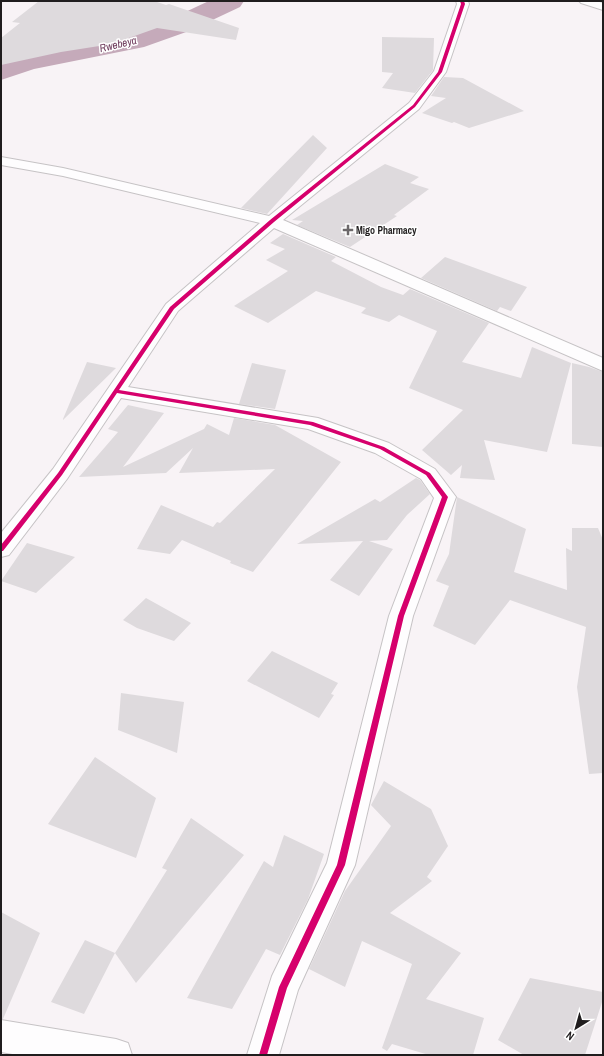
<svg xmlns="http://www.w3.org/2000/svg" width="604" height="1056" font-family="'Archivo Narrow',sans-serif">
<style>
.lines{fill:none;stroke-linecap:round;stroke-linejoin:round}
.river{fill:#c5aaba;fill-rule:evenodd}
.building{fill:#dedadd}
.street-casing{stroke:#c6c3c5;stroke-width:2}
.street{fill:#fefdfe;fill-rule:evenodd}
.cycleway-casing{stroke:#fff;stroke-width:2}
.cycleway{fill:#d6006c;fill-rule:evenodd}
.poi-dot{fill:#6c686a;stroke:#fff;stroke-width:1.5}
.labels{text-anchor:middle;stroke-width:3;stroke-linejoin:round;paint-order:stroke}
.far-poi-label{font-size:10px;font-weight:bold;fill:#201d1e;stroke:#fff;text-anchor:start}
.far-water-label{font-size:11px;font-style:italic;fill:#6e3b5c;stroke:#fff}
</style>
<rect width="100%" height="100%" fill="#f8f3f6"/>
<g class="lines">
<!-- river -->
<path class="river" d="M209,1H244L240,7L189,31L144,47L34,69L1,80V61C42,47 85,44 127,34C155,27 183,13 209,1Z"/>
</g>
<!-- building -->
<path class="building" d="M39,1H154L166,5L169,4L239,28L236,40L157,28L112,44L61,52L1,65V38L20,23L12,22Z
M382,37L434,38L433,70L415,93L382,88L393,73L382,72Z
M444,77L463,78L524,111L469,128L454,122L452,123L422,113L446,98L431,96Z
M313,135L327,148L267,214L241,208Z
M385,164L419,177L410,183L429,189L394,215L397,216L350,247L297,225L303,221L292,220Z
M283,234L336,257L331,261L381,287L403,295L410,289L489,323L462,362L521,378L532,347L571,363L547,452L484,440L495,480L460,478L462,465L451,475L422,450L463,410L409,388L437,331L399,315L389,322L361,313L366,308L316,291L268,323L234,306L288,271L266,260L285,249L270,243Z
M445,257L527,287L511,311L500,307L497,311L421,278Z
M87,362L116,368L63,420V419Z
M252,363L286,370L275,409L239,404Z
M572,363L589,367L603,372V447L572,444Z
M128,405L164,413L123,467L204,429L207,424L229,435L234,418L275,425L341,462L253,572L230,563L231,561L182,540L170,554L137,549L161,505L213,527L217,522L220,523L275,469L179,473L193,448L166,473L79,477L118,432L108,429Z
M416,478L420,480L430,494L407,515L387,540L369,541L393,549L359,596L330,580L363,541L297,544L375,499L380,502Z
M457,497L526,529L514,572L567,590L566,548L572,551V528H598L603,540V773L589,774L577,687L586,627L510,600L475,645L433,626L449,586L436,581L449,554Z
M27,543L75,557L36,593L1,581Z
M146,598L191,623L174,641L137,628L123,620Z
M272,651L338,683L331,694L334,695L319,718L247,681Z
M121,693L184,702L177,753L118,730Z
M95,757L156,798L136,858L48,824Z
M384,781L431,809L448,846L427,877L432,881L390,913L461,953L426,999L484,1018L473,1055H429L392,1044L387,1051L382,1048L412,964L362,941L345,987L309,969L345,891L391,826L371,805Z
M191,818L244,855L136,983L115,953L167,870L162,868Z
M284,835L324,854L308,899L280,955L266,949L232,1009L187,998L264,861L273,867Z
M1,912L40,933L3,1019H1Z
M85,940L115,953L84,1014L51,1002Z
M530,978L603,992V999L585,1055H524L498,1040Z"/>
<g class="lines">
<!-- street casing -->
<g class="street-casing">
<path id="street" d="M456,1H468L469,4L446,72L419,109L283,220L603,358V371L274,228L178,311L128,387L318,418L389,443L435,469L456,497L413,616L355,865L298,990L279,1055H247L272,976L327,863L389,616L434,498L421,479L375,453L308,429L121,398L67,479L9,555L1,557V533L53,469L166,304L260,223L63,176L1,165V157L63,168L269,216L409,103L434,71L457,4Z
M579,1H596L603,3V10L581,3Z
M1,1020L116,1039L128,1043L132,1055H18L1,1052Z"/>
</g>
<!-- street -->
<use href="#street" class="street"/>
<!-- cycleway casing -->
<g class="cycleway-casing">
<path id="cycleway" d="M460,1H464L465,4L442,72L415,107L274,222L174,309L119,390L313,422L384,447L430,473L448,497L404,616L345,865L287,988L267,1055H259L279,987L337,865L398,616L442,497L426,475L380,449L310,425L117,393L62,475L3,551H1V545L58,473L170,307L270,220L413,105L438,72L461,4Z"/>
</g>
<!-- cycleway -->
<use href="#cycleway" class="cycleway"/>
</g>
<!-- markers -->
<path class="poi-dot" d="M346 224h4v4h4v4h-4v4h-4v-4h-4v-4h4z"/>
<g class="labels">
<!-- far-poi labels -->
<g class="far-poi-label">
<text x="356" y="234">Migo Pharmacy</text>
</g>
<!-- far-water labels -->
<g class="far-water-label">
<text transform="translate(118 44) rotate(-13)" y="4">Rwebeya</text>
</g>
</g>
<!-- border -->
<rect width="604" height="1056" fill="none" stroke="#201d1e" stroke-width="4"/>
<!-- north arrow -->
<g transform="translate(576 1028) rotate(217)" stroke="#ffffff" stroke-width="3" paint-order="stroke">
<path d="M0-3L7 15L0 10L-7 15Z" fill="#201d1e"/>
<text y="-6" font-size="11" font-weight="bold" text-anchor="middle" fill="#201d1e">N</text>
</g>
</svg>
